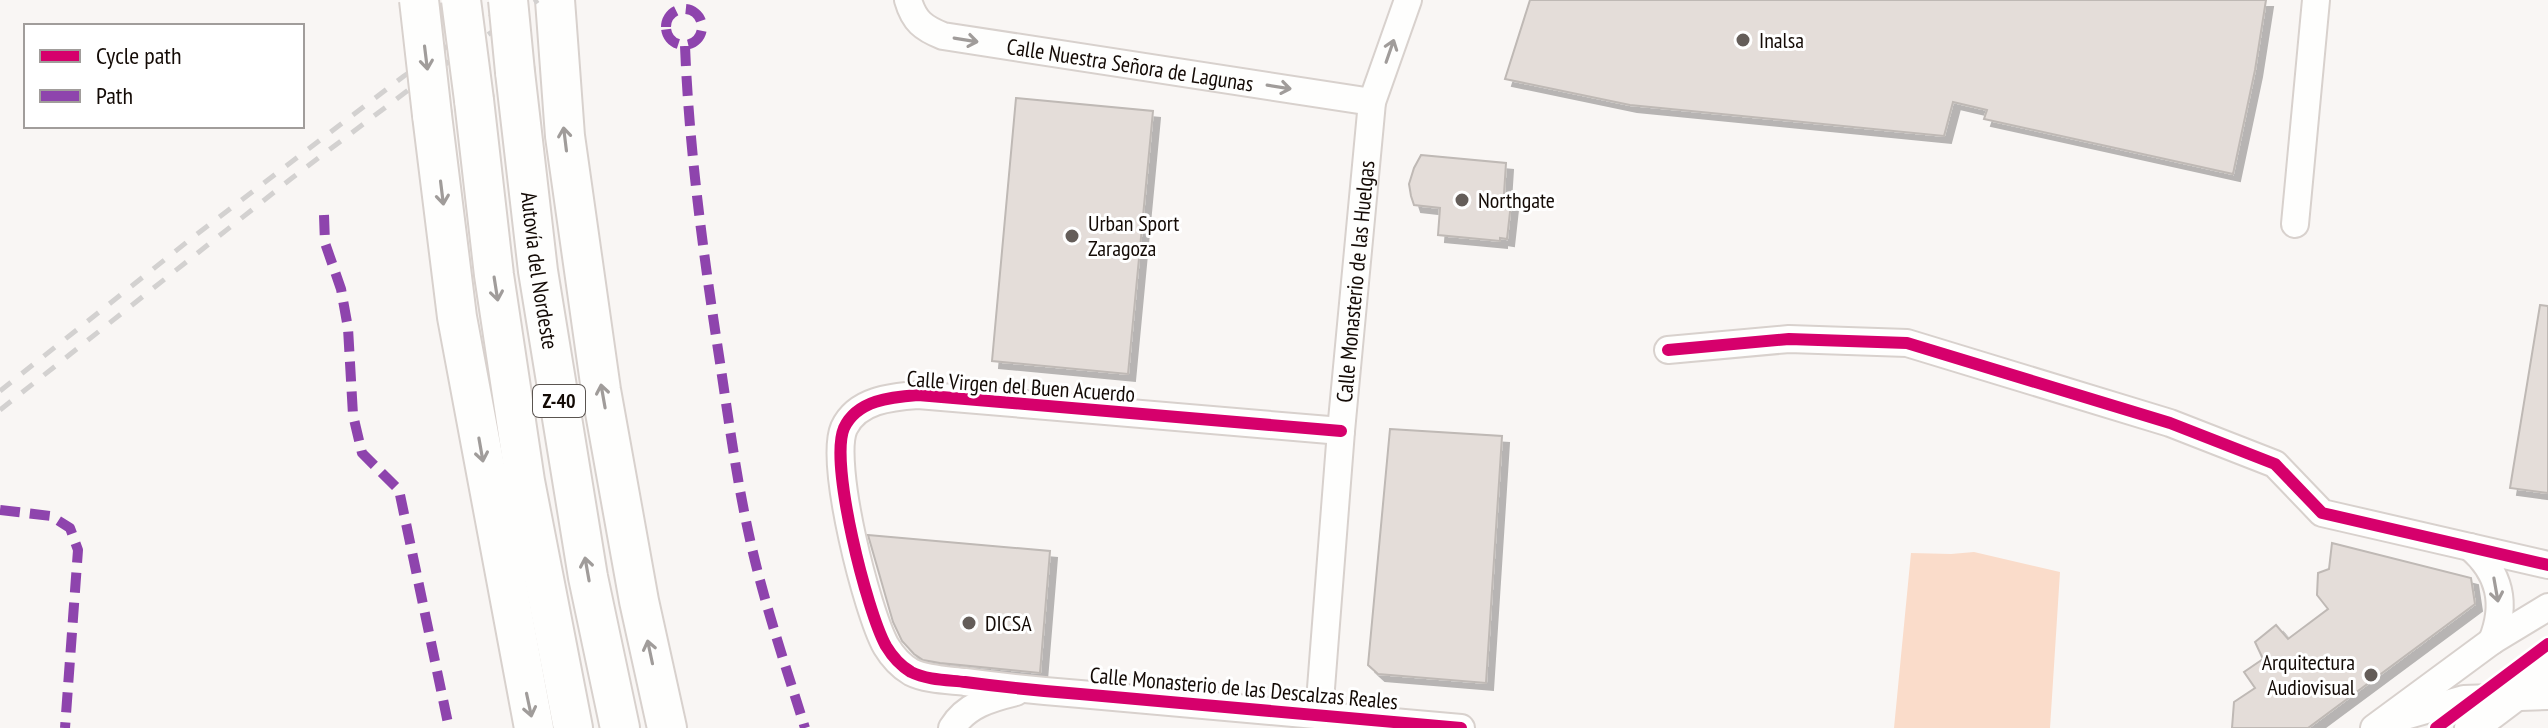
<svg xmlns="http://www.w3.org/2000/svg" width="2548" height="728" font-family="'PT Sans Narrow',sans-serif">
<style>
.green{fill:#fadcca}
.building{fill:#e4ddd9;stroke:#bfb9b5;stroke-width:2;filter:url(#shadow)}
.lines{fill:none;stroke-linecap:round;stroke-linejoin:round}
.minor-casing{stroke:#d8d1cd;stroke-width:30}
.major-casing{stroke:#d8d1cd;stroke-width:36}
.highway-casing{stroke:#d8d1cd;stroke-width:42}
.minor{stroke:#fefefd;stroke-width:26}
.major{stroke:#fefefd;stroke-width:32}
.highway{stroke:#fefefd;stroke-width:38}
.rail{stroke:#d3d1d0;stroke-width:5;stroke-dasharray:14 14;stroke-linecap:butt}
.highway-bridge-casing{stroke:#d8d1cd;stroke-width:42;stroke-linecap:butt}
.highway-bridge{stroke:#fefefd;stroke-width:38}
.quiet{stroke:#8e44ad;stroke-width:10;stroke-dasharray:20 10;stroke-linecap:butt}
.cycleway-casing{stroke:#fff;stroke-width:17}
.cycleway{stroke:#d6006c;stroke-width:12}
.oneway{stroke:#a09c9a}
.poi-dot{fill:#645d59;stroke:#fff;stroke-width:3}
.labels{text-anchor:middle;stroke-width:6;stroke-linejoin:round;paint-order:stroke}
.shield{fill:#fff;stroke:#5a5450;stroke-width:2}
.shield-label{font-size:20px;font-weight:bold;fill:#130a05}
.poi-label{font-size:22px;fill:#130a05;stroke:#fff;text-anchor:start}
.street-label{font-size:22px;fill:#130a05;stroke:#fff}
</style>
<defs>
<filter id="shadow"><feDropShadow dx="7" dy="7" stdDeviation="0" flood-color="#0004"/></filter>
</defs>
<rect width="100%" height="100%" fill="#f9f6f4"/>
<!-- green -->
<path class="green" d="M1974,552L2060,572L2050,728H1894L1911,553L1951,554Z"/>
<!-- building -->
<path class="building" d="M1530,0H2266L2255,70L2233,174L1984,119L1987,110L1953,102L1944,136L1630,105L1505,79Z
M1016,98L1153,111L1128,374L992,361Z
M1421,155L1506,163L1504,194H1512L1507,239L1500,238V241L1438,235L1440,208L1414,205L1411,196L1409,184L1414,168Z
M2540,305L2548,306V493L2510,488Z
M1390,429L1502,436L1486,683L1378,674L1368,665Z
M868,535L1050,551L1040,673L940,663L923,660L914,654L902,641L893,622Z
M2332,543L2471,578L2475,604L2308,728H2232L2234,702L2255,688L2244,672L2263,659L2255,642L2276,625L2288,639L2328,609L2317,595L2318,573L2329,569Z"/>
<g class="lines">
<!-- minor casing -->
<g class="minor-casing">
<g id="minor">
<path id="s1" d="M908,0C914,21 923,28 943,36L1372,102"/>
<path d="M2295,224L2316,0"/>
<path d="M1668,350L1789,339L1907,343L2170,423L2275,464L2322,513L2548,565"/>
<path d="M1341,431L918,395C891,397 857,400 844,428C829,463 867,612 886,646C892,656 901,666 911,672C927,680 948,680 965,682C1003,687 1041,691 1080,694C1207,705 1334,716 1461,728"/>
<path d="M2470,547C2500,573 2507,604 2492,641"/>
<path id="s2" d="M1319,714L1341,431L1372,102L1408,0"/>
<path d="M2398,718L2464,699L2548,696"/>
<path d="M952,728C966,705 991,698 1016,692"/>
<path d="M2374,728L2492,641L2548,607"/>
</g>
</g>
<!-- major casing -->
<g class="major-casing">
<path id="major" d="M2471,728L2548,670"/>
</g>
<!-- highway casing -->
<g class="highway-casing">
<g id="highway">
<path d="M555,0L565,136L601,390L639,601L667,728"/>
<path id="s3" d="M515,72L538,271L588,577L620,728"/>
<path d="M474,100L494,275L525,481L573,728"/>
<path d="M432,115L457,317L534,728"/>
</g>
</g>
<!-- minor -->
<use href="#minor" class="minor"/>
<!-- major -->
<use href="#major" class="major"/>
<!-- highway -->
<use href="#highway" class="highway"/>
<!-- rail -->
<path class="rail" d="M0,391L197,234L404,76L515,0
M0,410L292,178L411,88L538,0"/>
<!-- highway-bridge casing -->
<g class="highway-bridge-casing">
<path id="highway-bridge" d="M419,0L432,115
M461,0L474,100
M508,0L515,72"/>
</g>
<!-- highway-bridge -->
<use href="#highway-bridge" class="highway-bridge"/>
<!-- quiet -->
<path class="quiet" d="M666 27a18 18 0 1 1 36 0a18 18 0 1 1-36 0Z
M685,46C689,146 702,244 717,343C727,407 735,472 749,535C763,600 785,664 805,728
M324,215L325,243L341,289L348,328L353,415L362,453L399,490L449,728
M0,510L51,516L70,528L78,550L65,728"/>
<!-- cycleway casing -->
<g class="cycleway-casing">
<path id="cycleway" d="M1668,350L1789,339L1907,343L2170,423L2275,464L2322,513L2548,565
M1341,431L918,395C891,397 857,400 844,428C829,463 867,612 886,646C892,656 901,666 911,672C927,680 948,680 965,682C1003,687 1041,691 1080,694C1207,705 1334,716 1461,728
M2436,728L2548,644"/>
</g>
<!-- cycleway -->
<use href="#cycleway" class="cycleway"/>
</g>
<!-- one-way arrows -->
<defs><path id="oneway-shaft" d="M-6 0H5M1.5-3L5.5 0L1.5 3" fill="none" stroke-width="1.6" stroke-linecap="round" stroke-linejoin="round" transform="scale(2)"/></defs>
<g class="oneway">
<use href="#oneway-shaft" transform="translate(966 40) rotate(9)"/>
<use href="#oneway-shaft" transform="translate(1390 51) rotate(-71)"/>
<use href="#oneway-shaft" transform="translate(426 58) rotate(83)"/>
<use href="#oneway-shaft" transform="translate(1279 87) rotate(9)"/>
<use href="#oneway-shaft" transform="translate(565 139) rotate(-97)"/>
<use href="#oneway-shaft" transform="translate(442 193) rotate(83)"/>
<use href="#oneway-shaft" transform="translate(496 289) rotate(81)"/>
<use href="#oneway-shaft" transform="translate(603 396) rotate(-100)"/>
<use href="#oneway-shaft" transform="translate(481 450) rotate(80)"/>
<use href="#oneway-shaft" transform="translate(587 569) rotate(-100)"/>
<use href="#oneway-shaft" transform="translate(2496 590) rotate(80)"/>
<use href="#oneway-shaft" transform="translate(650 652) rotate(-102)"/>
<use href="#oneway-shaft" transform="translate(529 705) rotate(78)"/>
</g>
<!-- markers -->
<g class="poi-dot">
<circle cx="1743" cy="40" r="8"/>
<circle cx="1462" cy="200" r="8"/>
<circle cx="1072" cy="236" r="8"/>
<circle cx="969" cy="623" r="8"/>
<circle cx="2371" cy="675" r="8"/>
</g>
<g class="labels">
<!-- shield labels -->
<rect class="shield" x="533" y="385" width="52" height="32" rx="6"/>
<g class="shield-label">
<text x="559" y="408">Z-40</text>
</g>
<!-- poi labels -->
<g class="poi-label">
<text x="1759" y="48">Inalsa</text>
<text x="1478" y="208">Northgate</text>
<text x="1088" y="231">Urban Sport<tspan x="1088" dy="25">Zaragoza</tspan></text>
<text x="985" y="631">DICSA</text>
<text x="2355" y="670" text-anchor="end">Arquitectura<tspan x="2355" dy="25">Audiovisual</tspan></text>
</g>
<!-- street labels -->
<g class="street-label">
<text dy="8" stroke="none"><textPath href="#s1" startOffset="242">Calle Nuestra Señora de Lagunas</textPath></text>
<text dy="8" stroke="none"><textPath href="#s3" startOffset="200">Autovía del Nordeste</textPath></text>
<text dy="8" stroke="none"><textPath href="#s2" startOffset="434">Calle Monasterio de las Huelgas</textPath></text>
<text transform="translate(1021 386) rotate(4)" y="8">Calle Virgen del Buen Acuerdo</text>
<text transform="translate(1244 688) rotate(5)" y="8">Calle Monasterio de las Descalzas Reales</text>
</g>
</g>
<!-- legend -->
<rect x="24" y="24" width="280" height="104" fill="#ffffff" stroke="#a19d9b" stroke-width="2"/>
<rect x="40" y="50" width="40" height="12" fill="#d6006c" stroke="#a19d9b" stroke-width="2"/>
<text x="96" y="64" font-size="24" fill="#130a05">Cycle path</text>
<rect x="40" y="90" width="40" height="12" fill="#8e44ad" stroke="#a19d9b" stroke-width="2"/>
<text x="96" y="104" font-size="24" fill="#130a05">Path</text>
</svg>
